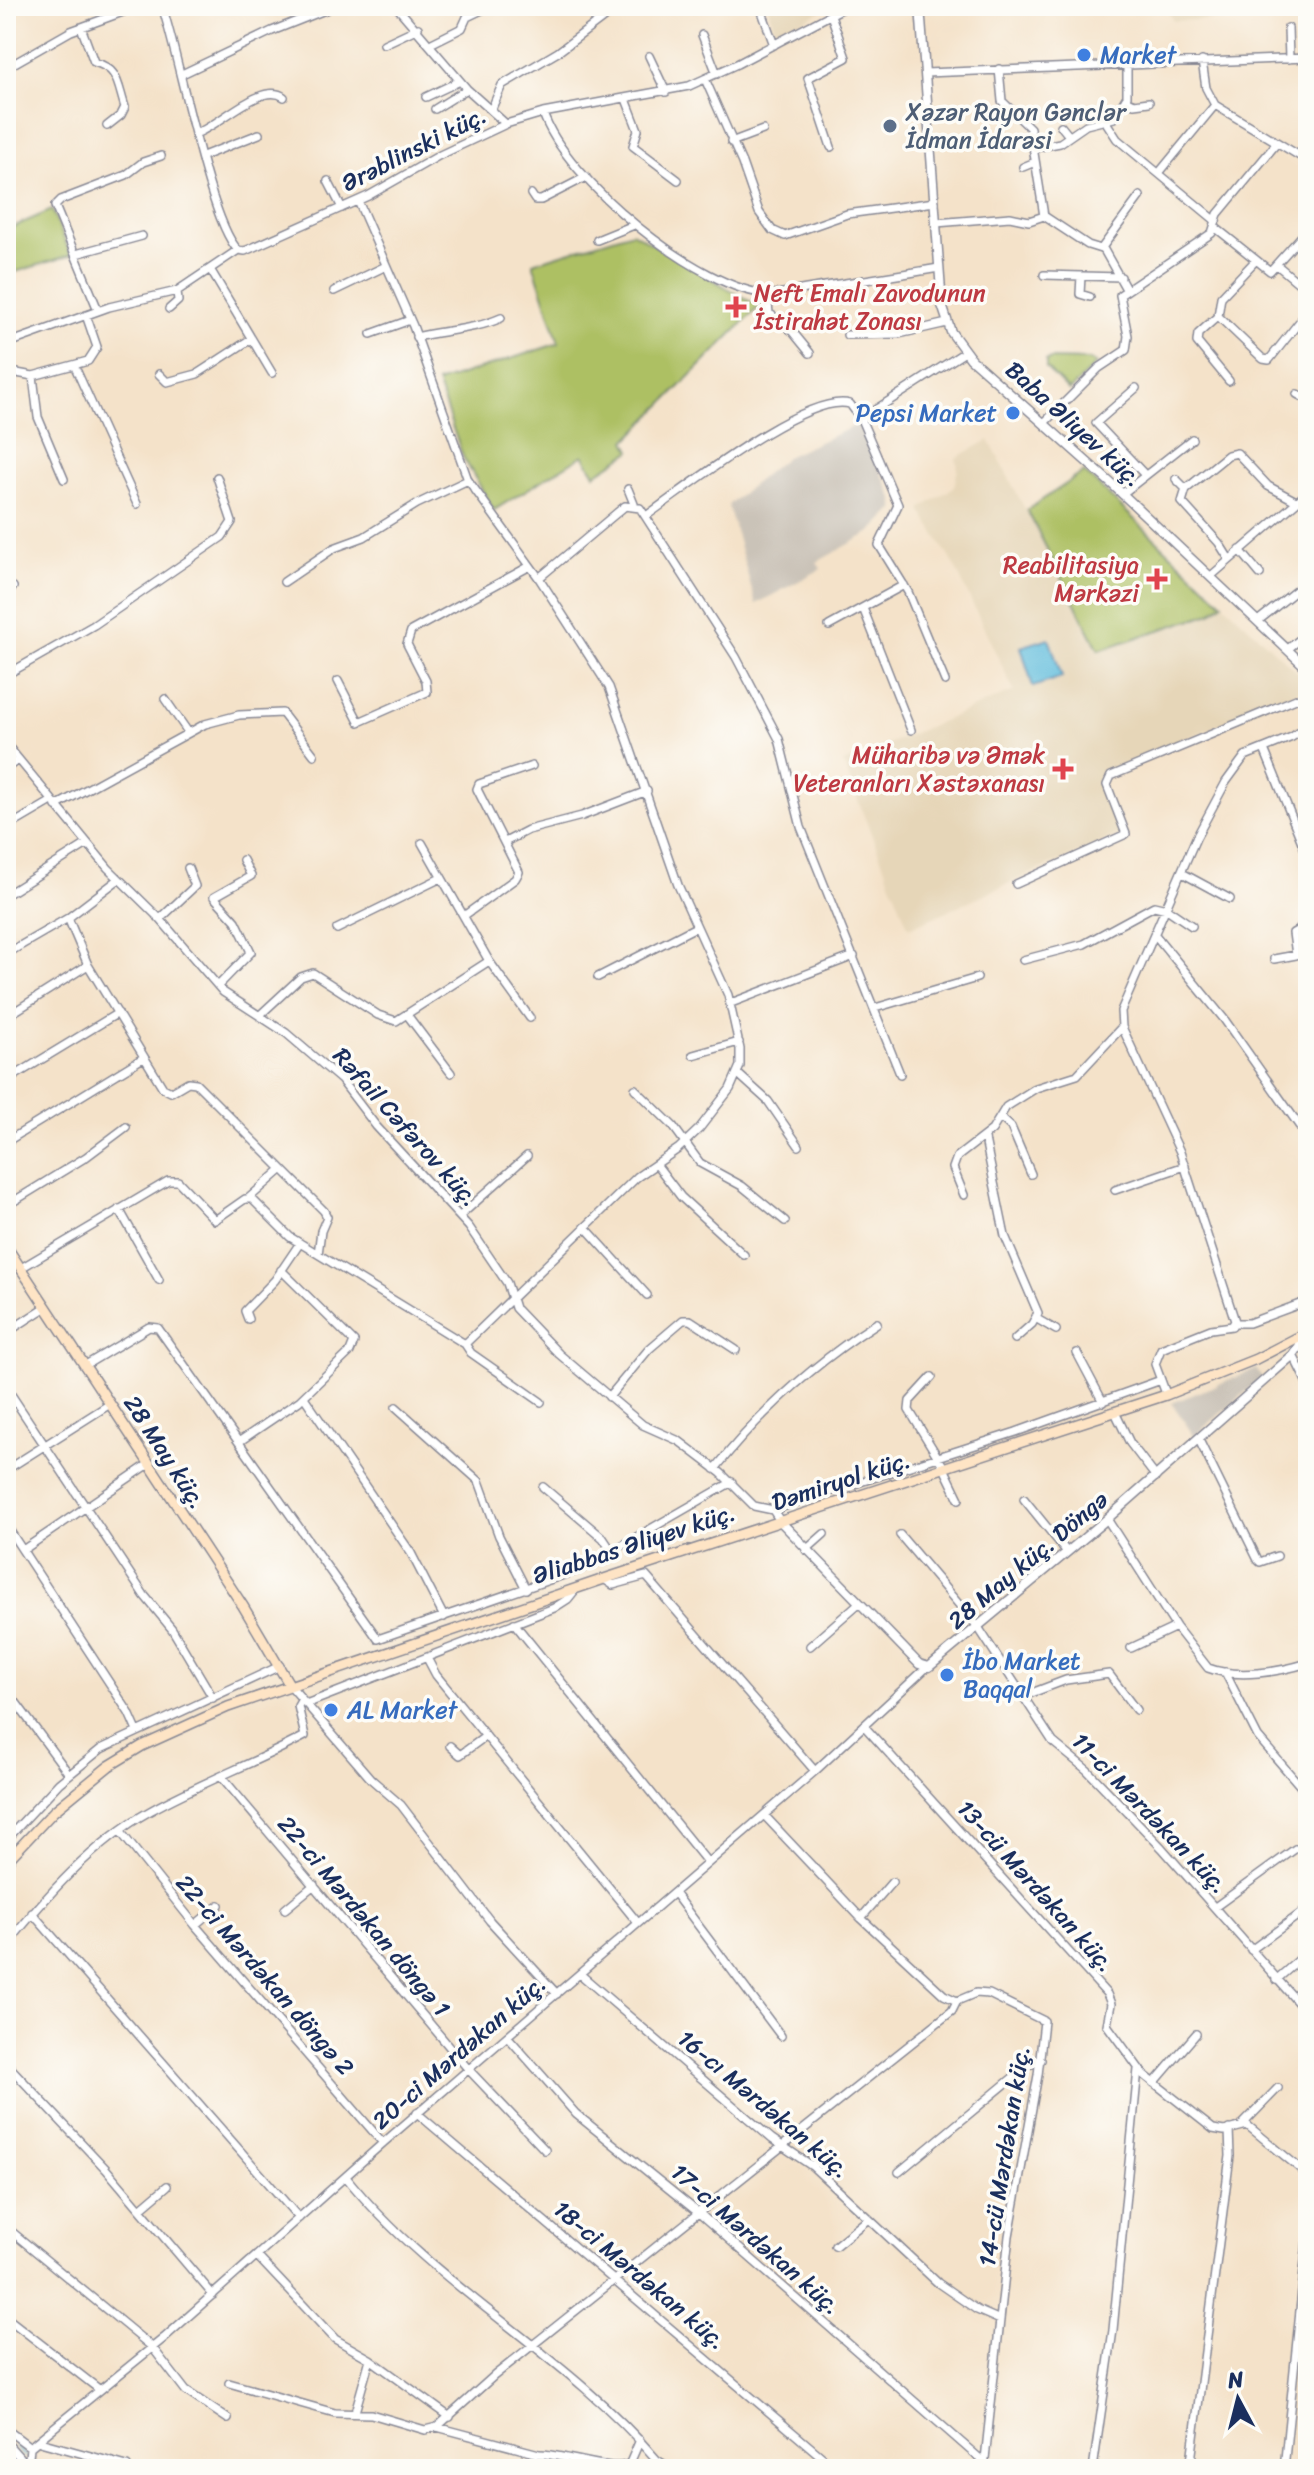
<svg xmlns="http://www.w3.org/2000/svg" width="1314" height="2475" font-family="Sriracha,sans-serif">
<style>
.built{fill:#e6d6b8}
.industrial{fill:#cac3b8}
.green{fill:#adc064;stroke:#647861;stroke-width:2}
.water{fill:#5ebcdc;stroke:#3c769d;stroke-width:2}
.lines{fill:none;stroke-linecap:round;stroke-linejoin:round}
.stream{stroke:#5ebcdc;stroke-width:2}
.minor-casing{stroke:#888894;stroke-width:10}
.tertiary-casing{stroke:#888894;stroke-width:11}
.secondary-casing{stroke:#888894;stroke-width:12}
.minor{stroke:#fff;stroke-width:7}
.tertiary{stroke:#fff;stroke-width:8}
.secondary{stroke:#fee4c5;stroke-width:9}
.shop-dot{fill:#3f7fe0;stroke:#fdfcf7;stroke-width:3}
.service-dot{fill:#5c6f8a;stroke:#fdfcf7;stroke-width:3}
.health-dot{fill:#e0444e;stroke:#fdfcf7;stroke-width:3}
.labels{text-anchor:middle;stroke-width:7;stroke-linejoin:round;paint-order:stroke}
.shop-label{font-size:24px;fill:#366cbe;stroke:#fdfcf7;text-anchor:start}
.service-label{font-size:24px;fill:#4e5e75;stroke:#fdfcf7;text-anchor:start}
.street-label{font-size:24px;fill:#1b2f5e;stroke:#fdfcf7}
.health-label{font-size:24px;fill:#be3a42;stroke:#fdfcf7;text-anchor:end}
</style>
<rect width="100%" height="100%" fill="#fdfcf7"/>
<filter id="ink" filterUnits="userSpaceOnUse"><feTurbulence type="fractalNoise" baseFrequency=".0125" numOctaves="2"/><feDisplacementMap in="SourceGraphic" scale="16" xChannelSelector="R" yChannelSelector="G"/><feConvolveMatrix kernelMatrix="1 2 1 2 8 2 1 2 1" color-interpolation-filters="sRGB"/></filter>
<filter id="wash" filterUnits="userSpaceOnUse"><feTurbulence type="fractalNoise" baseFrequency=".006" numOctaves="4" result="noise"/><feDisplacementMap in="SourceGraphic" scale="32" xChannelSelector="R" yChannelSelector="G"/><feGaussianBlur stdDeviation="1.8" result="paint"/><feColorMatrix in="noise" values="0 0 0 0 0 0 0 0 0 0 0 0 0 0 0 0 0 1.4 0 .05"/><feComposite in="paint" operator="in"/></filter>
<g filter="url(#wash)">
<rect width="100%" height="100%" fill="#f4e2c9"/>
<!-- built -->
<path class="built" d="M768,6H831L776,34Z
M1165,6H1276V17L1173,21Z
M989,440L1099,651L1212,614L1224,604L1308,682L1305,689L1098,775L1122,833L909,928L843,763L1014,691L955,567L922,512V508L954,487L958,469L956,458Z"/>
<!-- industrial -->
<path class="industrial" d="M859,424L894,500V509L871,532L817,562L821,569L756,604L728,505L786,457Z
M1256,1369L1262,1378L1194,1436L1172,1403Z"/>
<!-- green -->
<path class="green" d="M52,210L71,255L6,275V230Z
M632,232L751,302L755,299L762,304L626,441L631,451L595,474L583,455L494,510L463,457L437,383L559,343L533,263Z
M1051,359L1090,360L1096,364L1069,391L1046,368V361Z
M1084,472L1223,603L1211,613L1099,650L1027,510Z"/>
<!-- water -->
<path class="water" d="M1049,638L1062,677L1033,687L1021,647Z"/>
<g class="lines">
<!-- stream -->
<path class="stream" d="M16,2447L25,2457"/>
</g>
</g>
<g filter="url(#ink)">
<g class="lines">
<!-- minor casing -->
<g class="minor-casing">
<path id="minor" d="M162,6C179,56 209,221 238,250
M396,6L467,89L506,124
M760,6L774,45
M81,27L94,62C119,69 117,83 125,107L121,115L107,126
M1288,28L1289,59
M702,35L717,74
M432,43L462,28L467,17L490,6
M384,44L418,28
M649,56L666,92
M1202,61L1206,88L1215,105L1308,161
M6,68L71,31L139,6
M999,69L1002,101L1030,128L1044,216L1088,245L1104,250L1126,289
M925,73L1308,58
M182,74L272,31L335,6
M705,79L742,163L759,212L772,230L785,236L847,214L935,202
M426,97L460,81
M626,99L638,130L633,146L678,180
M1126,100L1134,104L1149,102
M492,108L502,85L558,52L607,15
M435,109L467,89
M543,113C564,178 701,292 770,294C786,294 803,289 819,287C859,281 899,275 939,268
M1106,122L1117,139L1216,221
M1061,126L1069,136
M197,133C220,125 262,81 284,97
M731,142L763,130
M831,147L808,78L846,58L831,15
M1033,148L1060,143L1086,125L1114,118L1127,96V64
M203,156L259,134
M1023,167L1035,162
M1159,173L1215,105
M328,181L342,208
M1308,183V191
M531,194L535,200H541L586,177
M936,223L1010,217L1029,221L1044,216
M1216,228L1270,271L1308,229
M597,240L634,225
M1101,249L1140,196
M76,254L142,236
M1256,260L1221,297L1218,316L1263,359L1269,360L1308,311
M1277,265L1308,291
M210,269L272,373
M1044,275L1121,277
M1081,276L1080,294L1090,297
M334,291L386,266
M767,294L769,313L792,331L810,353
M169,309L178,301L177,291
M98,310L55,206L61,200L126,175L143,162L161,156
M1218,316L1198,334L1197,342L1229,381
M371,334L410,320
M847,335L899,334L947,323
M416,337C445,330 474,330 501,318
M6,344L109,307L177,291L238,250L245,251L368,196L440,155L506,124L543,113L689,86L737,64L847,6
M75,367L137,504
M6,371L33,376L88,361L97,347L86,315
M159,374L167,382L197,374L251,339
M33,376L38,417L64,479
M1136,388L1096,423L1144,474
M1297,394L1308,400
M861,419L965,352
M1044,423L1099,368L1126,350L1128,336L1120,295L1212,233L1218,214L1276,144
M1176,479L1186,489
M628,489L634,504
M1122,494L1192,439
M646,516C685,489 806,392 850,404L861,419L898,505L879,545L908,592L945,681
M1240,550L1260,574
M1229,559L1219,543L1182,502L1186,489L1228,455L1237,453L1268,486L1296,501
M1211,576L1308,492
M539,578L625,506L640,508L736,657L779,739L801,827L900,1074
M284,582L334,548L364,537L417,504L468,480
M6,590L13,587
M863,608L911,730
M1259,620L1308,581
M829,626L904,585
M1289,648L1308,633
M6,675L94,625L222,537L232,522L217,477
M338,681L359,722L427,692L426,681L407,644L411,631L530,566
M165,699L188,732
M6,744L108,868L160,919L223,992L286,1033L341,1080L376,1126L469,1227L507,1283L515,1308L559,1354L643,1425L679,1441L721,1473L754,1506L773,1510L780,1521
M1264,749L1308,857
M6,768L18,760
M56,806L205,724L239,715L282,713L314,755
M6,828L52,801
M505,842L528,830L582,816L647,791
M422,843L489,961L530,1018
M1182,873L1230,899
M1016,884L1126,834L1107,785L1111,776L1308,694
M6,895L87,844
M465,915L515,879L519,872L477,789L479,784L532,766
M68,918L88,965L163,1088L171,1092L188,1082L196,1083L324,1211L327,1217L321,1231L318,1254
M160,919L195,886L188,868
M337,929L441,878
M1156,936L1224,1019L1303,1131
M6,954L68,918L119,879
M1274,959L1296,955L1293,933L1308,925
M1023,960L1084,944L1154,906L1167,909L1192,926
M598,977L696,927
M218,986L251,952L236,921L214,897L251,876L243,860
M731,1003L854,956
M875,1008L977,978
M260,1015L301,977L313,973L378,1015L396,1021L489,961
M408,1016L451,1073
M6,1017L88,965
M693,1055L739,1042
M737,1073L768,1101L799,1146
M6,1081L118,1013
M635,1089L673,1126L700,1163L742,1186L785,1221
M1000,1117L1011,1127L1031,1174
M985,1139L1005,1236L1038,1313L1032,1324L1015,1339
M6,1142L143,1058
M656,1164L681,1197L744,1255
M1115,1190L1185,1166
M964,1195L953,1168L957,1157L992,1130L1006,1107L1036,1088L1077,1075L1122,1027
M249,1198L281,1170
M6,1206L86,1157L126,1127
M119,1209L159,1280
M460,1216L527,1156
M585,1227L647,1295
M21,1268L168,1181H178L215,1220L245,1199H252L290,1237L465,1344L637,1177L678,1149L699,1129L730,1089L740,1066V1049L728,995L678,885L609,687L539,578L468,480L413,326L358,201
M248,1319L245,1311L275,1280L300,1243
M1037,1319L1056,1330
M1235,1323H1249L1308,1301
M6,1333L46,1307
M465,1344L471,1353L541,1402
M1077,1353L1103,1402
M1293,1355L1308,1385
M84,1366L149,1327L158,1328L378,1639L581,1569L732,1482
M932,1377L910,1401L909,1410L942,1464
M6,1387L144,1595L172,1629L213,1698
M1165,1391L1155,1364L1161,1349L1211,1329L1232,1326L1235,1321L1180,1152L1122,1027L1121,1011L1196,838L1226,782L1245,756L1292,737L1308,725
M304,1397L411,1553L444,1617
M609,1397L649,1349L683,1320H690L736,1350
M396,1407L479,1481L499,1536L526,1589
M1115,1412L1130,1443L1156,1477
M1199,1440L1258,1560L1260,1562L1277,1556
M240,1441L299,1401L350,1352L354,1342L281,1270
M944,1468L959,1499
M715,1469C761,1411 815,1363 877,1323
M6,1470L110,1404
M543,1487L603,1538L613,1553
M1024,1499L1067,1552
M773,1510L1016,1432L1161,1380
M1107,1519L1176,1627L1208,1668C1237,1679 1279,1672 1308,1663
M6,1525L129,1713L137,1731
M900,1535L978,1627L1053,1742L1087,1770L1162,1848L1308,2014
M23,1550L149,1464
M806,1550L824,1534
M604,1579L613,1585L646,1576L815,1771
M514,1623L708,1863
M810,1646L859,1603
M1131,1648L1176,1627
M427,1658L436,1675L638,1923
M1225,1672L1258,1737L1302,1788
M289,1684L371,1779L401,1805L490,1921L557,1994
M6,1689L69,1774
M1021,1697L1066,1680L1109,1674L1136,1710
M306,1704L554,1608L568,1599L576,1589
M864,1726L1107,1994L1111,2004L1107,2025L1143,2074L1213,2129L1224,2131L1247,2125L1308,2175
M450,1746L460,1755L486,1736
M221,1776L469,2070L545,2150
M764,1815L861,1918L944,1995L957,2001L976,1993L989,1994L1044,2021L1038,2075L1009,2236L984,2469
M120,1831L195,1925L383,2143
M6,1840L59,1783L101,1749L280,1666
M674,1893L781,2036
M1215,1907L1295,1849
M285,1909L314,1885
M32,1913L299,2218
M861,1918L892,1882
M195,1925L219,1905
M6,1946C46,1896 93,1843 150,1811C200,1783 255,1763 305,1736L298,1706L302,1699
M1251,1950L1308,1908
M580,1974L772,2139L812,2166L938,2283L977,2310L1000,2320
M1276,1980L1308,1952
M508,2037L576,2114L700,2214L986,2464
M6,2063L106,2169L213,2295
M1303,2067L1308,2062
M1154,2083L1196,2034
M417,2113C557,2232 697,2350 836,2469
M1243,2124L1278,2088
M812,2166L824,2156
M899,2172L1027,2066L1041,2060
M346,2177C434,2287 566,2353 657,2460L672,2469
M140,2209L167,2186
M6,2227L152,2347L186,2391L228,2419
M835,2246L867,2220
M257,2256L335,2339L370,2359L450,2417
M6,2317L100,2390
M229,2383L335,2413L371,2414L425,2430L437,2427L495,2375L952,2011L957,2001
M355,2412L370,2359
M437,2427L539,2454C560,2453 618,2474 630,2463L640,2440
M6,2429L30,2447
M6,2442L22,2460L21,2469
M40,2442L127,2466
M30,2447L164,2338L383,2143L815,1771L926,1668
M28,2469L30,2447
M815,2469L823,2458
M1093,2469L1113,2330L1138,2069
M1190,2469L1230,2156L1229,2129
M1284,2469L1308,2231"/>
</g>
<!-- tertiary casing -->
<g class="tertiary-casing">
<path id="tertiary" d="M920,6L942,305L951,332L971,359L1114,486L1308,669
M780,1521L919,1664L929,1667L1107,1519L1293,1355L1300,1345V1337"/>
</g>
<!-- secondary casing -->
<g class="secondary-casing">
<path id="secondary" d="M6,1246L243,1606L289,1684
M6,1862L54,1811L109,1766L142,1746L228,1707L604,1579L1166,1395L1256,1359L1308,1332"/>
</g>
<!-- minor -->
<use href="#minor" class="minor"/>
<!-- tertiary -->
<use href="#tertiary" class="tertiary"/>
<!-- secondary -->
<use href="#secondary" class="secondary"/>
</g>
</g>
<!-- markers -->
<g class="shop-dot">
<circle cx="1084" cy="55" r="8"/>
<circle cx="1013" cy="413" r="8"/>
<circle cx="947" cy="1675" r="8"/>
<circle cx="331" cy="1710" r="8"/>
</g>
<circle class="service-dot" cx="890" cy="126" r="8"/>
<g class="health-dot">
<path d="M732 295h8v8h8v8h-8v8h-8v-8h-8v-8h8z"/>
<path d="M1153 567h8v8h8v8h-8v8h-8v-8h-8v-8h8z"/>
<path d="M1059 757h8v8h8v8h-8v8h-8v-8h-8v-8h8z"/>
</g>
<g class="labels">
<!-- shop labels -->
<g class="shop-label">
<text x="1100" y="63">Market</text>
<text x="997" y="421" text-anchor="end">Pepsi Market</text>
<text x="963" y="1669">İbo Market<tspan x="963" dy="28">Baqqal</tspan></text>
<text x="347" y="1718">AL Market</text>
</g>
<!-- service labels -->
<g class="service-label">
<text x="906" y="120">Xəzər Rayon Gənclər<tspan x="906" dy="28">İdman İdarəsi</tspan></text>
</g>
<!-- street labels -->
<g class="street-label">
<text transform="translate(414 149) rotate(-27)" y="8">Ərəblinski küç.</text>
<text transform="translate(1074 424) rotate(42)" y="8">Baba Əliyev küç.</text>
<text transform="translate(406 1127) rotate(48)" y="8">Rəfail Cəfərov küç.</text>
<text transform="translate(165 1452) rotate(57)" y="8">28 May küç.</text>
<text transform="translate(841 1481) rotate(-18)" y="8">Dəmiryol küç.</text>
<text transform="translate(634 1544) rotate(-18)" y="8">Əliabbas Əliyev küç.</text>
<text transform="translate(1028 1560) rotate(-40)" y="8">28 May küç. Döngə</text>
<text transform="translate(1150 1813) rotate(46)" y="8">11-ci Mərdəkan küç.</text>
<text transform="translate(1036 1886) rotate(48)" y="8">13-cü Mərdəkan küç.</text>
<text transform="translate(364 1916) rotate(50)" y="8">22-ci Mərdəkan döngə 1</text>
<text transform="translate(265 1975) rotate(49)" y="8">22-ci Mərdəkan döngə 2</text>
<text transform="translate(459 2052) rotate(-41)" y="8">20-ci Mərdəkan küç.</text>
<text transform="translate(764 2104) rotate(40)" y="8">16-cı Mərdəkan küç.</text>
<text transform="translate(1004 2156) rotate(-81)" y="8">14-cü Mərdəkan küç.</text>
<text transform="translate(756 2239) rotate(41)" y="8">17-ci Mərdəkan küç.</text>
<text transform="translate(640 2275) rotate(40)" y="8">18-ci Mərdəkan küç.</text>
</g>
<!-- health labels -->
<g class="health-label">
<text x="754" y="301" text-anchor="start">Neft Emalı Zavodunun<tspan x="754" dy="28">İstirahət Zonası</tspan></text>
<text x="1139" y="573">Reabilitasiya<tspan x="1139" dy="28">Mərkəzi</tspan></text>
<text x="1045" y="763">Müharibə və Əmək<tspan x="1045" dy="28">Veteranları Xəstəxanası</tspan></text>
</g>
</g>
<!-- margin -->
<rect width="1314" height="2475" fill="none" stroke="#fdfcf7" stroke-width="32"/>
<!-- north arrow -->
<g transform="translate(1238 2399) rotate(353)" stroke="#fdfcf7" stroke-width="6" paint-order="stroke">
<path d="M0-6L14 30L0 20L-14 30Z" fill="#1b2f5e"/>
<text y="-12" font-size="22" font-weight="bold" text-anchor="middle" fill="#1b2f5e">N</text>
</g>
</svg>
